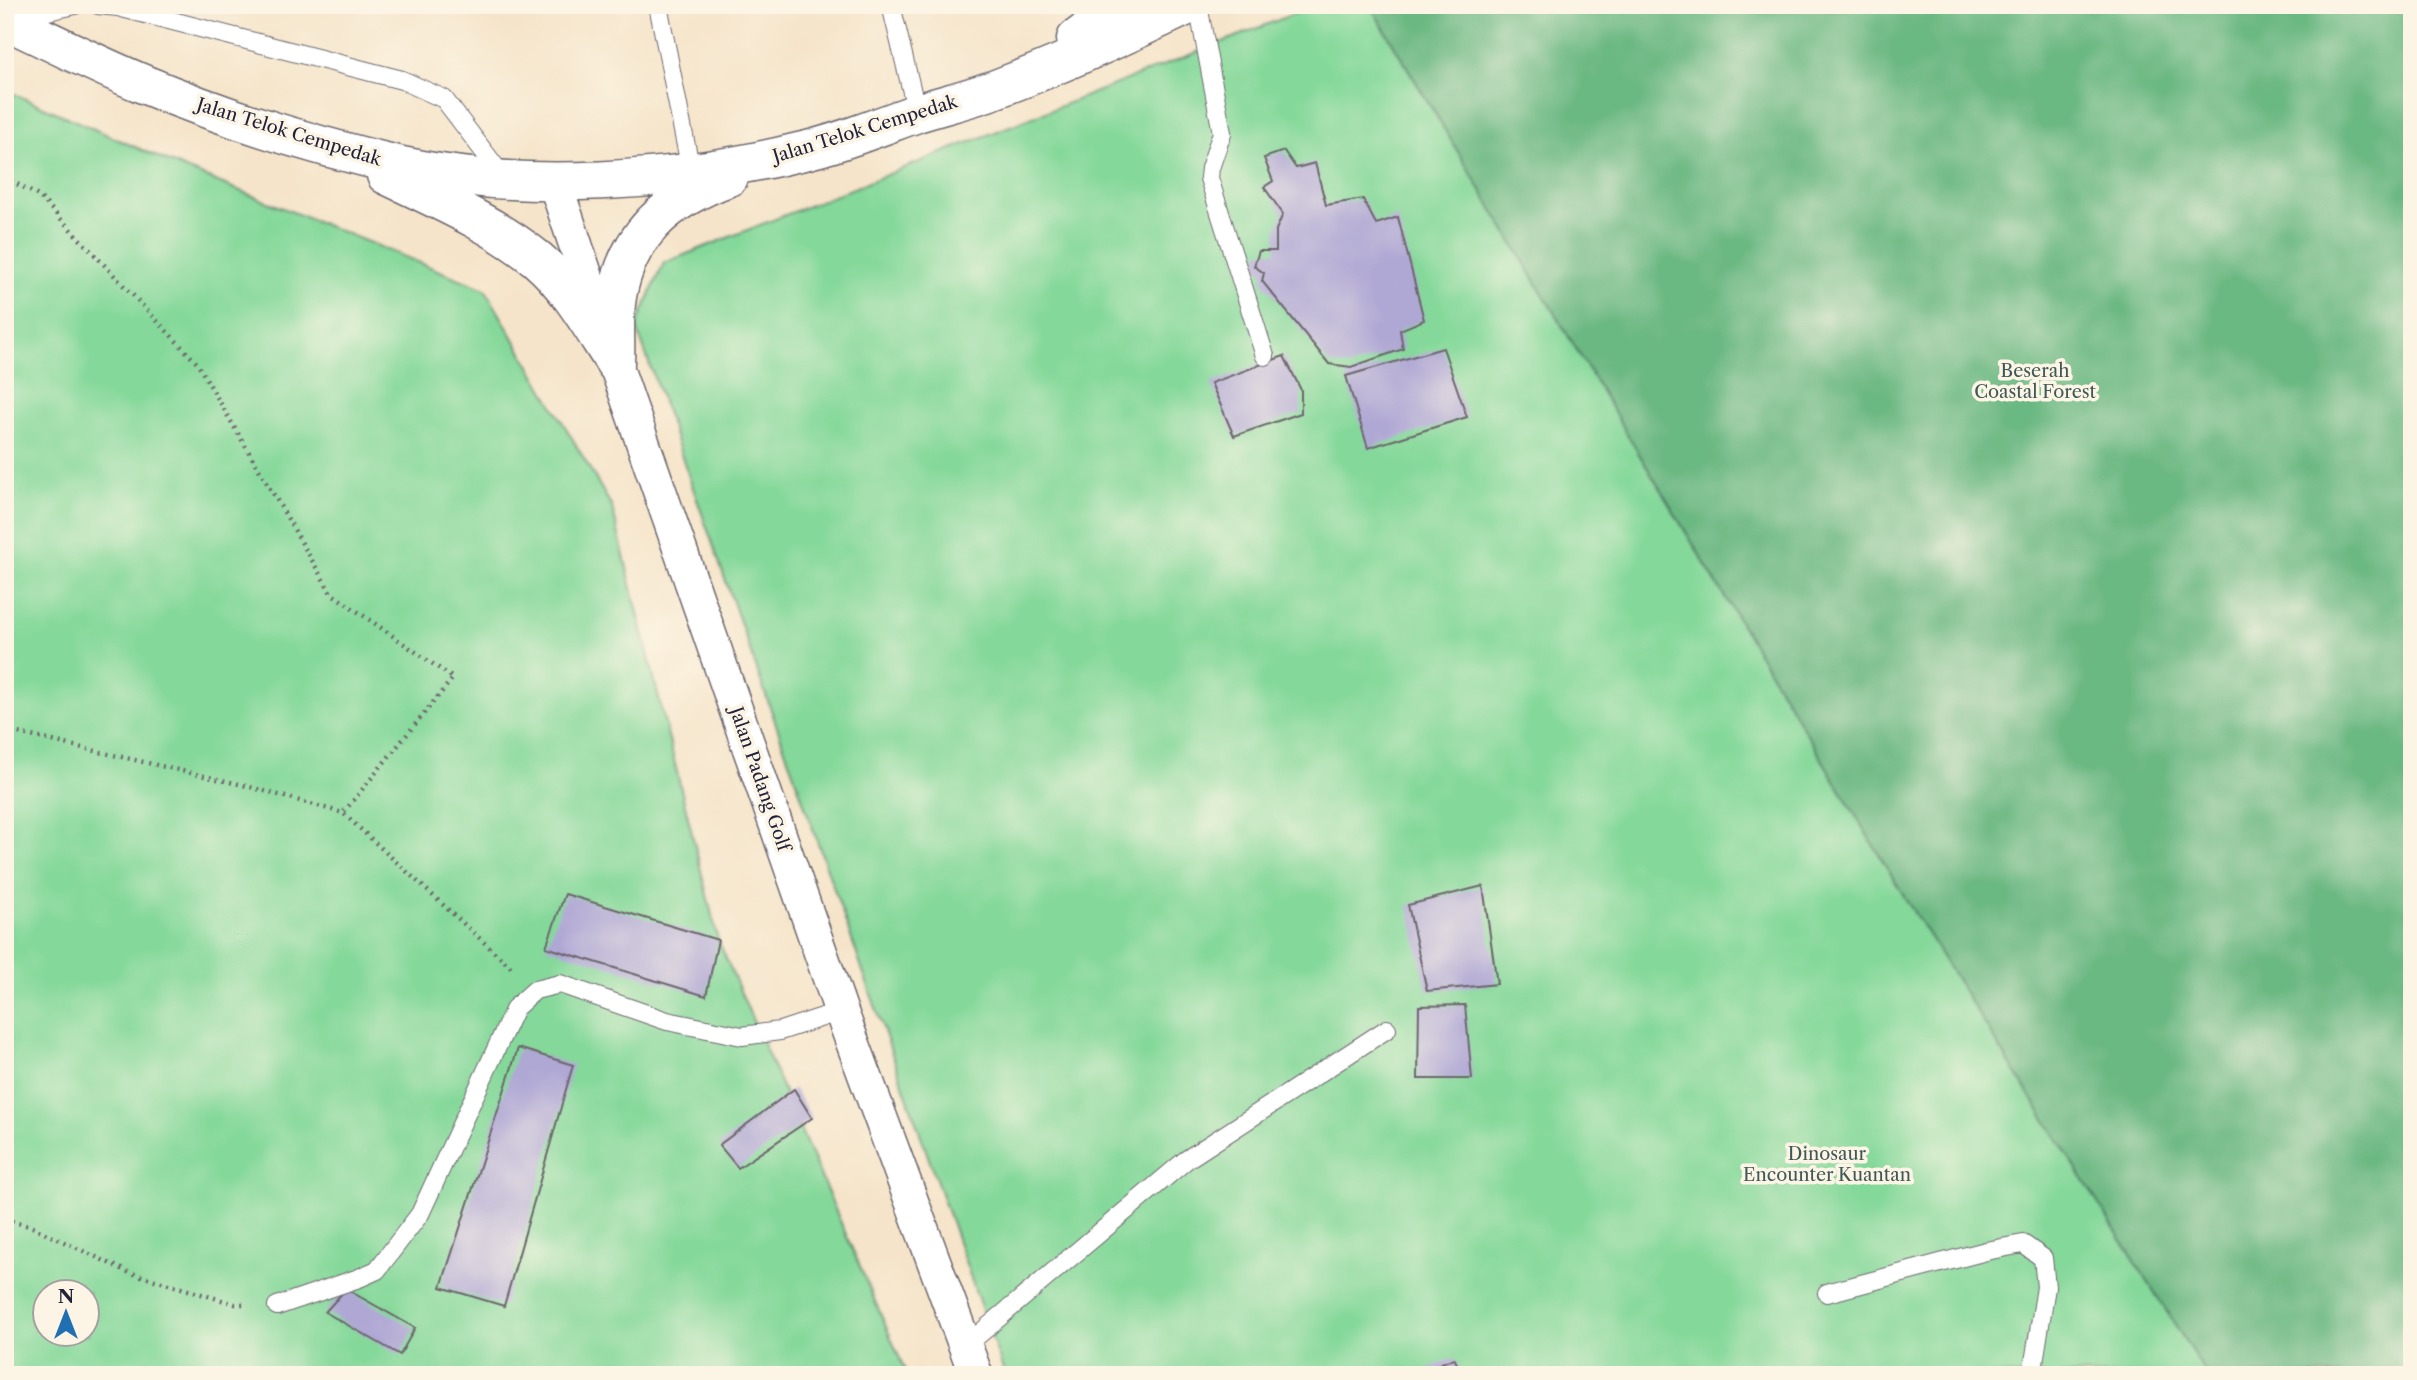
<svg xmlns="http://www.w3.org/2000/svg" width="2417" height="1380" font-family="'Libre Caslon Text',serif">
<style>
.green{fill:#84d89a;stroke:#537d6a;stroke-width:2;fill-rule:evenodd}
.forest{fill:#6bb882;stroke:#466d5e;stroke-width:2}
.building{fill:#afa7d4}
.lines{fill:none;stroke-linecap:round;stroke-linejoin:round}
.lane-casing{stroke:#6c666d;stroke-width:20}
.street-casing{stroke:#6c666d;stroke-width:36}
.primary-casing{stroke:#6c666d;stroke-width:41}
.path{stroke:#6c666d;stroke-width:4.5;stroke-dasharray:2 5;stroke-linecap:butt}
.lane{stroke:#fff;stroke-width:18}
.street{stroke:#fff;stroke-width:33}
.primary{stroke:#fff;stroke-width:38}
.labels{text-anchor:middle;stroke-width:7;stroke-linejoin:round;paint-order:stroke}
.street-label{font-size:18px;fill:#22223b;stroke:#fcf5e5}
.park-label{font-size:18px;fill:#3f5958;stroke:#fcf5e5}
</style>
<rect width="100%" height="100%" fill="#fcf5e5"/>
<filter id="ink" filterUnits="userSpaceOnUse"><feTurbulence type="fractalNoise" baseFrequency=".0143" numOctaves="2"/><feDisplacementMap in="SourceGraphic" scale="14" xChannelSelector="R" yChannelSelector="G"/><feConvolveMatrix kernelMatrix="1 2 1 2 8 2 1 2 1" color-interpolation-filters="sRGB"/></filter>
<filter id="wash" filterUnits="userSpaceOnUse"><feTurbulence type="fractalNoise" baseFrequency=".00686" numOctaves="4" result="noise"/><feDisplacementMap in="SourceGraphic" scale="28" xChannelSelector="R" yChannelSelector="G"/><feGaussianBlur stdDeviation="1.57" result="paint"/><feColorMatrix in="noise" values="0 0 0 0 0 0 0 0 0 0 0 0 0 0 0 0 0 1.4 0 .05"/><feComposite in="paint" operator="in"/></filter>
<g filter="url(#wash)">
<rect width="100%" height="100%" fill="#f5e4c9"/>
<!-- green -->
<path class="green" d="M1316,5H1370L1910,906L2207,1375H1005L636,326L664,263Z
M5,90L183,168L485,289L612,507L718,940L907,1375H5ZM46,1292H88V1334H46Z"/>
<!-- forest -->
<path class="forest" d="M1370,5H2412V1375H2207L1910,906Z"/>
<g id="blocks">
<!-- building -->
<path class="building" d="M1284,151L1296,168L1315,163L1326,205L1363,199L1376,224L1398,217L1424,320L1400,330L1403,349L1351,367L1329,364L1262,281L1264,273L1254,266L1259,251H1276V230L1283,214L1264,187L1273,181L1264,158Z
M1443,348L1467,417L1368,448L1346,376Z
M1284,356L1301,390V413L1234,436L1211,383Z
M1483,886L1497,984L1427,991L1408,905Z
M565,894L718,940L706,996L546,947Z
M1465,1005L1472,1079H1418L1419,1006Z
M518,1048L573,1065L504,1306L441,1287Z
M794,1089L812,1118L738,1168L719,1145Z
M346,1289L415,1328L400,1355L325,1312Z
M1454,1358L1463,1375H1433L1429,1368Z"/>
</g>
</g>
<g filter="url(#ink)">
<use href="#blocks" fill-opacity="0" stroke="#6c666d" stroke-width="2"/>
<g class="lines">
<!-- lane casing -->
<g class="lane-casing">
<path id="lane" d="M98,5L118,7L402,80L444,99L504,178
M658,5L691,171
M891,5L917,113
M1198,5L1222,133L1210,168L1209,178L1265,356
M12,19L75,5
M1827,1293L1986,1251L2023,1244L2043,1258L2046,1287L2032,1375
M277,1306L359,1278L377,1270L420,1214L515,1008L535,990L560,984L667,1021L742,1036L780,1031L841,1011
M964,1347L1186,1160L1387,1029"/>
</g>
<!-- street casing -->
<g class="street-casing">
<path id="street" d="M554,180L615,363L841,1011L976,1375"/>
</g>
<!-- primary casing -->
<g class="primary-casing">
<path id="primary" d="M5,20C50,41 95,64 141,83C225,118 314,146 402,166C525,193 677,182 799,152C839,143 878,127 917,113C945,104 973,98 1001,87C1065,63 1127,34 1189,5
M1076,39L1122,5
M386,175C438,200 492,223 537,259C570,287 592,328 615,363
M615,363C616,344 614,323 616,303C625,235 668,199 729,177"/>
</g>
<!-- path -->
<path class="path" d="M2404,5L2412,15
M5,177L40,197L197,363L331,593L453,678L343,813
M5,730L243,785L343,813L514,970
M5,1219L32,1227L128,1272L235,1304H248"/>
<!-- lane -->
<use href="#lane" class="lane"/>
<!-- street -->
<use href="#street" class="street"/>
<!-- primary -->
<use href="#primary" class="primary"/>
</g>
</g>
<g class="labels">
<!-- street labels -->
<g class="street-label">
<text transform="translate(865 129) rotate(-17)" y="6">Jalan Telok Cempedak</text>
<text transform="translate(289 132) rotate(17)" y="6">Jalan Telok Cempedak</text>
<text transform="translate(760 779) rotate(71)" y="6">Jalan Padang Golf</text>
</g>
<!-- park labels -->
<g class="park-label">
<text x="2035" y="377">Beserah<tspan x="2035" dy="21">Coastal Forest</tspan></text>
<text x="1827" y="1160">Dinosaur<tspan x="1827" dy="21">Encounter Kuantan</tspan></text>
</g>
</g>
<!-- margin -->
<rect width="2417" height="1380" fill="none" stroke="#fcf5e5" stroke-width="28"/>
<!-- north arrow -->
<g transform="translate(66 1313)"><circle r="33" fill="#fcf5e5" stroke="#a5a1a1" stroke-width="2"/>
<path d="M0-5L12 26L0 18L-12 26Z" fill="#1f6fb2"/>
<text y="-10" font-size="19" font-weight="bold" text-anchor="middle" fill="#22223b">N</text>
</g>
</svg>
